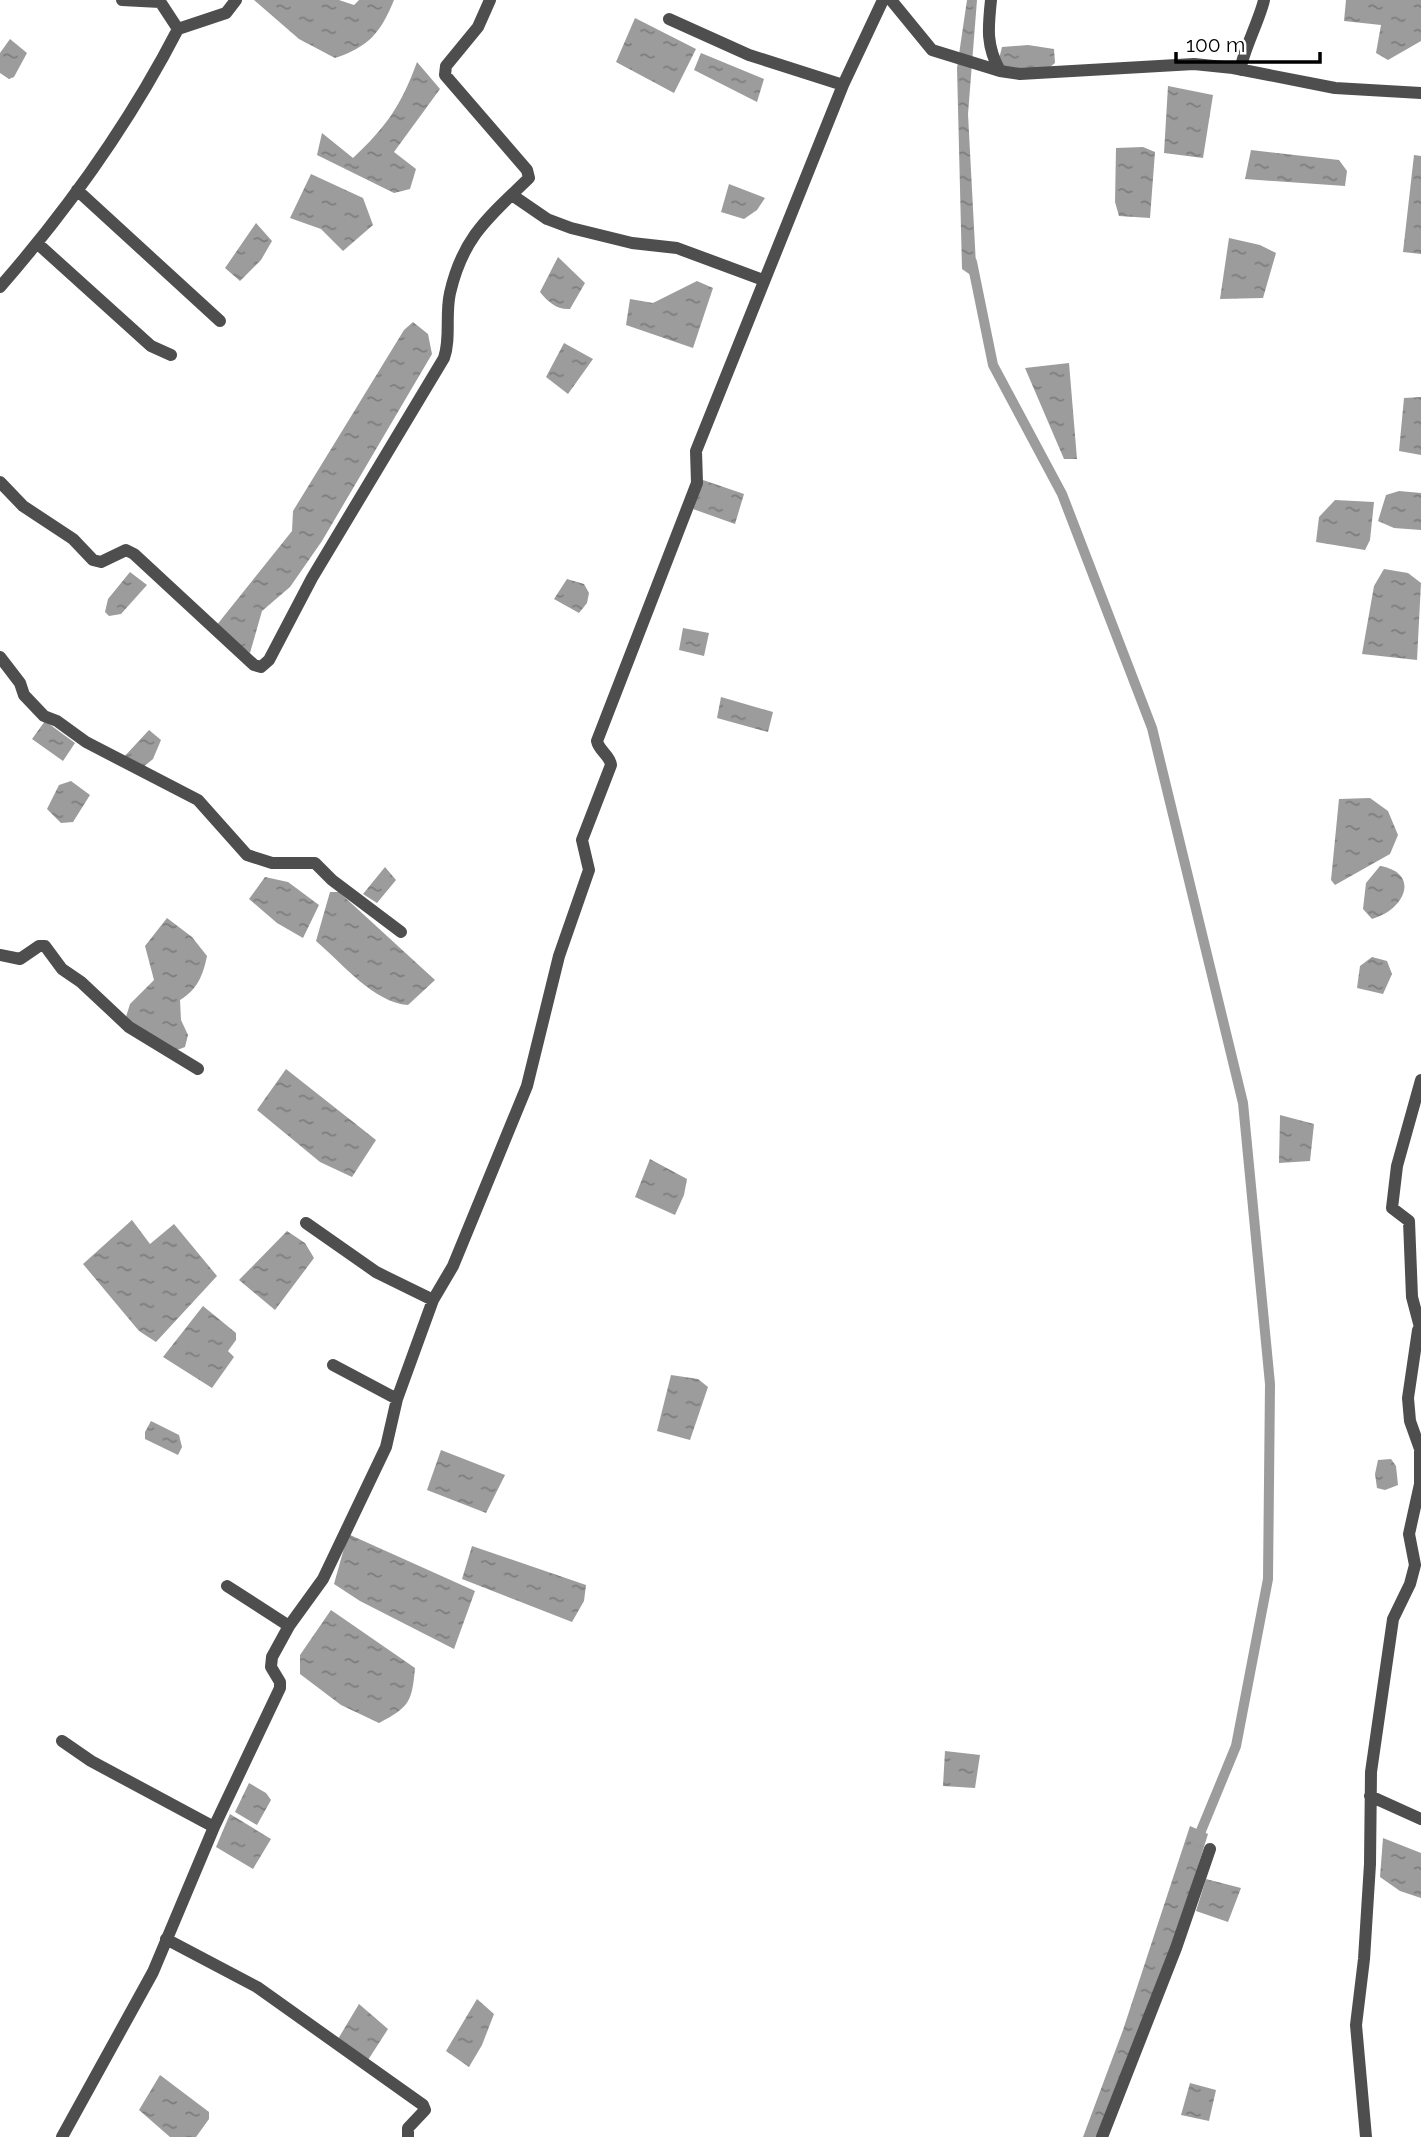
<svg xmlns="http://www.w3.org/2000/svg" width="1421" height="2137" font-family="Raleway,sans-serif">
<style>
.water{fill:url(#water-ripples)}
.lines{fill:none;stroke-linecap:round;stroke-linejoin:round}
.canal{stroke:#9c9c9c;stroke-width:10}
.minor{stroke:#4e4e4e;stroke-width:12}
</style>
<defs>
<pattern id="water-ripples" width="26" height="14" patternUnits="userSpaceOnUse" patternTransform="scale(1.75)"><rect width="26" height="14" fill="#9c9c9c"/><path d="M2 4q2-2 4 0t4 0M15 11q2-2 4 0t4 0" fill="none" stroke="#7d7d7d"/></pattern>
</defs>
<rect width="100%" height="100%" fill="#fff"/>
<!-- water -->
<path class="water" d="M254,0H339L354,5L359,0H394C381,32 369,47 335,58L299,39Z
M967,0H977L968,114L976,265L972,276L962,269L957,68Z
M1346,0H1421V41L1388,60L1376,53L1381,25L1344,21Z
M635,18L696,49L674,93L616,62Z
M10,39L27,53L14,77L9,79L0,73V53Z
M1028,45L1054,49L1055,63L1050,67L1013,73L998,63L1002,47Z
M701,53L764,79L757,102L694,70Z
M417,62L440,89L394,152L416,169L410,189L394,193L317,155L322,133L353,158C386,127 401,106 417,62Z
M1168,86L1213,95L1203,158L1164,153Z
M1143,147L1155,152L1150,218L1119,216L1115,202L1116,148Z
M1251,150L1339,160L1347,171L1345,186L1245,179Z
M1414,155L1421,156V254L1403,252Z
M311,174L363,198L373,225L343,251L321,229L290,218Z
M729,184L765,198L757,210L744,219L721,212Z
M256,223L272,241L261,260L240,281L225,268Z
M1229,238L1260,245L1276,253L1263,298L1220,299Z
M558,257L585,283L570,309C557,310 548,302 540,292Z
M697,281L713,288L693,348L626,325L630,299L653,303Z
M413,322L428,334L432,354L322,541L290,587L262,611L250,653L216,626L292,531L293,511L404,330Z
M564,343L593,359L568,394L546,377Z
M1069,363L1077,459H1064L1025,368Z
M1421,397V455L1399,451L1404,398Z
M703,480L744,494L735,524L693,509Z
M1399,491L1421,493V530L1394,528L1378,521L1386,495Z
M1335,500L1374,502L1370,540L1365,550L1316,542L1319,517Z
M1384,569L1408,573L1421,583L1417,660L1362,654L1374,586Z
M130,572L147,585L121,614L109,616L105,612L108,599Z
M567,579L584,584L589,593L587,603L579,613L554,599Z
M683,628L709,633L704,656L679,650Z
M721,697L773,712L768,732L717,718Z
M45,721L75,743L63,761L32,739Z
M149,730L161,740L153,759L142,768L123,758Z
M71,781L90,795L73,822L61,823L47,809L59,785Z
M1370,798L1388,811L1398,835L1390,854L1335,885L1331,880L1339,799Z
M1380,866C1421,873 1405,910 1372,919L1363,909L1366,883Z
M385,867L396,880L377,903L363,894Z
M265,877L288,882L319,905L303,938L277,923L249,899Z
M330,892H339L435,980L408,1005C374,1003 341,962 316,941Z
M167,918L192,937L207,956C203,975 198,989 180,1000L181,1020L188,1035L185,1047L172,1052L125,1020L130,1004L154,980L145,946Z
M1372,957L1387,961L1392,974L1383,994L1357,988L1360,966Z
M286,1069L376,1140L352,1177L320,1162L257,1110Z
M1280,1115L1314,1124L1310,1161L1279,1163Z
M650,1159L687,1179L684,1195L675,1215L635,1197Z
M132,1220L150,1244L174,1224L217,1276L156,1342L139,1331L83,1264Z
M287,1231L305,1243L314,1258L275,1310L239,1280Z
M203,1306L236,1333V1340L228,1351L234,1357L212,1388L163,1357Z
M671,1375L698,1379L708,1387L690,1440L657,1431Z
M151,1421L179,1435L182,1447L178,1455L145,1439V1432Z
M441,1450L505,1475L486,1513L427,1490Z
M1391,1459L1396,1466L1398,1485L1385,1490L1377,1488L1375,1474L1378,1460Z
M348,1534L475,1591L454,1649L360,1601L334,1584Z
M472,1546L586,1585L584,1601L572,1622L462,1579Z
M331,1610L415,1668C412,1701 410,1707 379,1723L341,1705L300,1674V1655Z
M945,1751L980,1755L975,1788L943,1786Z
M249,1783L266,1793L271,1800L257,1825L235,1812Z
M230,1814L271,1839L253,1869L216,1847Z
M1190,1826L1208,1834L1176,1936L1099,2137H1083L1123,2030Z
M1383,1838L1421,1853V1898L1400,1891L1380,1877Z
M1206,1879L1241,1888L1228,1922L1196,1911Z
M477,1999L494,2014L482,2045L469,2067L446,2051Z
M359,2004L388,2029L368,2060L338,2039Z
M160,2075L209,2112V2119L196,2137H170L139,2110Z
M1190,2083L1216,2090L1209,2121L1181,2115Z"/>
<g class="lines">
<!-- canal -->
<path class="canal" d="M972,262L993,365L1062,494L1152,728L1243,1103L1270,1384L1268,1579L1236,1746L1196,1843"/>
<!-- minor -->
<path class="minor" d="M122,0L160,2
M159,0L178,29
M891,0L932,50L1000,71L1020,74L1194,64L1233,68L1335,88L1421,93
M991,0C988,28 986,46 1000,71
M669,19L749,55L843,85
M1241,70C1240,58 1260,19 1264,0
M77,190L220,321
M512,195L547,219L571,228L632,243L677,248L763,280
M38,244L151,346L171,355
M0,287C68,209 130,122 178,29L226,13L236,0
M0,482L23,506L73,539L93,560L101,562L126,550L134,554L254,665L261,667L269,660L312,578L444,358C451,338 445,315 450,293C463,236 490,216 529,178L527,170L445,75L446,66L478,27L490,0
M0,657L20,683L24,695L44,716L57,721L86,742L198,800L247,855L272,863H315L332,880L401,932
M0,955L20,959L39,946H45L62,969L81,982L129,1027L198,1069
M1421,1080L1397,1166L1392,1208L1409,1221L1412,1297L1421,1331
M306,1223L376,1272L433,1300
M333,1365L397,1399
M227,1586L289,1626
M62,1741L91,1761L214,1827
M1370,1796L1421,1819
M166,1939L257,1987L423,2105L425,2110L408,2128V2137
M62,2137L153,1972L214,1827L280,1688V1682L271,1667L272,1657L289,1626L323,1579L386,1447L397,1399L433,1300L453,1266L527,1086L559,956L589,870L582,840L611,765C610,755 599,751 597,741L697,483L696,451L843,85L883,0
M1102,2137L1176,1948L1210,1849
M1366,2137L1356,2025L1364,1959L1370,1864L1371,1772L1393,1619L1410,1584L1415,1565L1409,1534L1420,1484V1449L1410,1421L1408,1398L1418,1330"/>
</g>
<!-- scale -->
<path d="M1176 52v10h144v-10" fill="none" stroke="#000000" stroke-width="3.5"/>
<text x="1186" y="52" font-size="21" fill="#000000" stroke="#ffffff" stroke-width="5" paint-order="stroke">100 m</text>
</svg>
